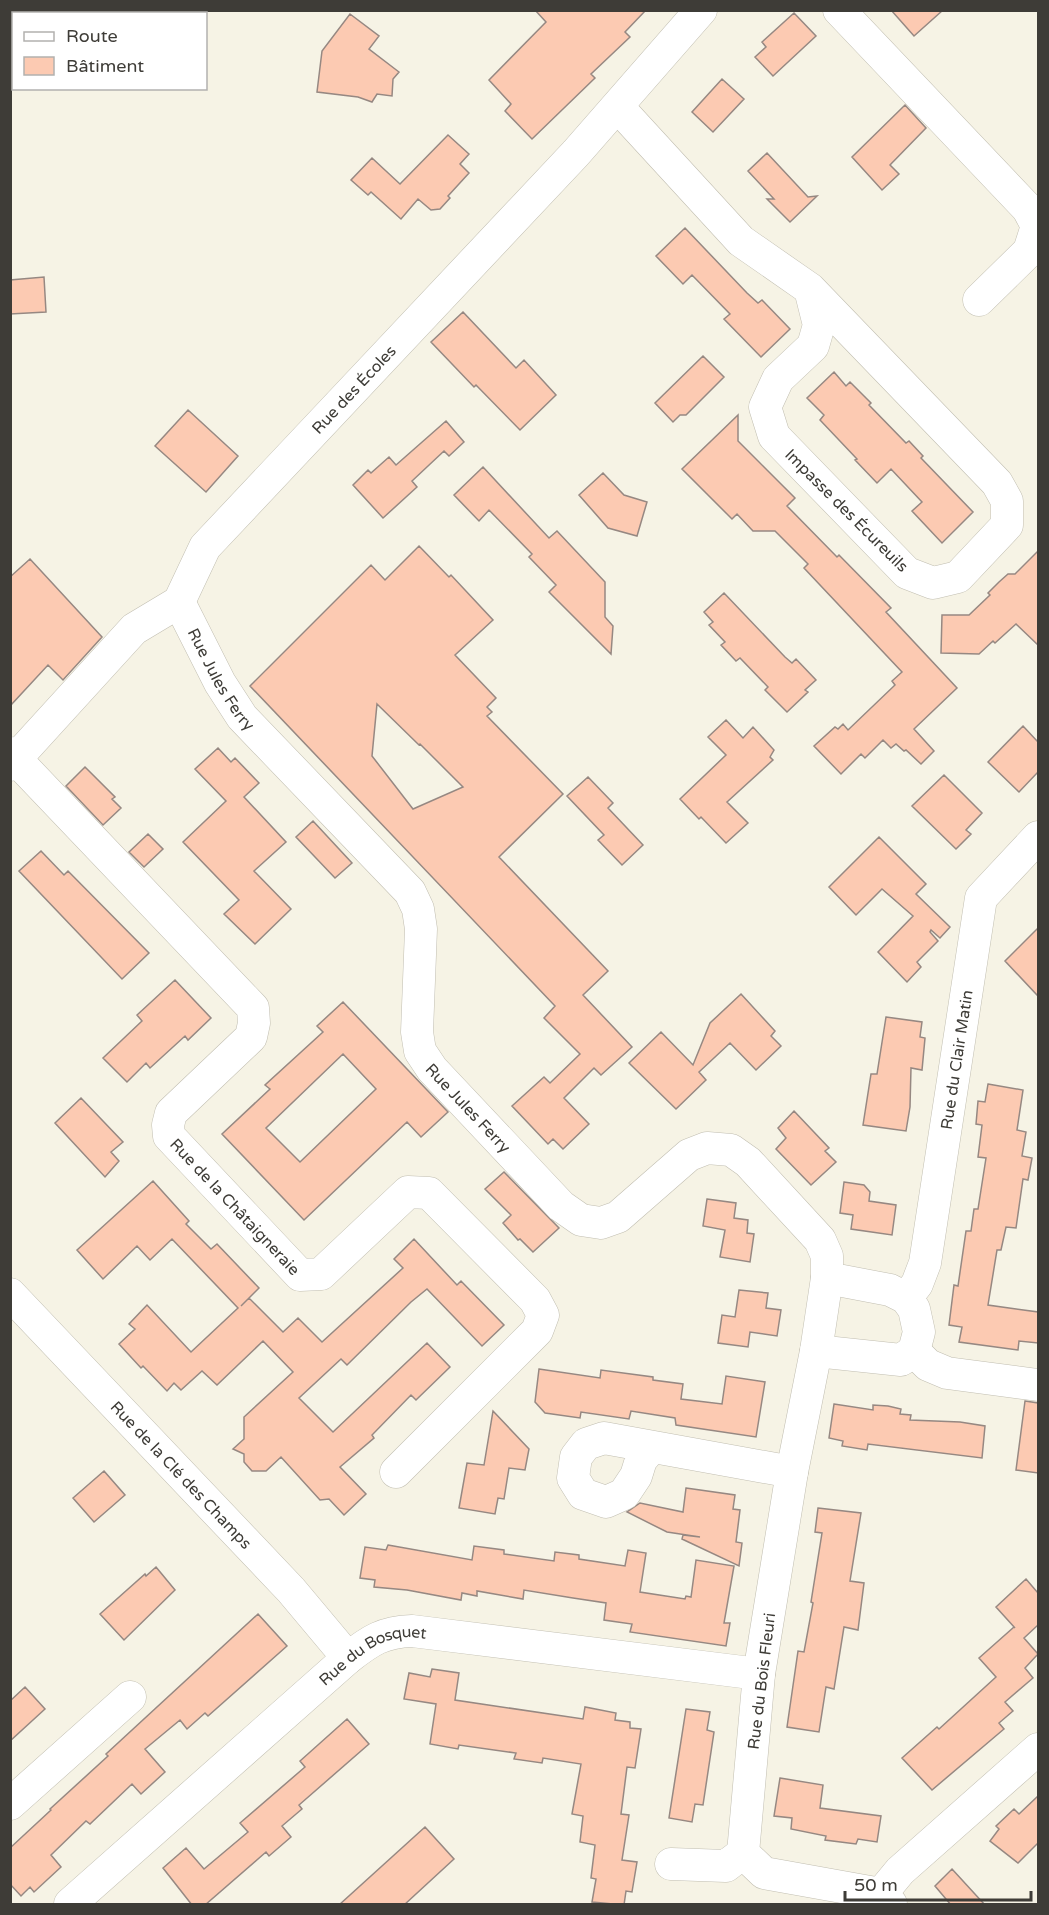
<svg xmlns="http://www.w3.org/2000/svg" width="1049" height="1915" font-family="'Varela Round',sans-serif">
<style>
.building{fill:#fccab2;stroke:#968882;stroke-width:1.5;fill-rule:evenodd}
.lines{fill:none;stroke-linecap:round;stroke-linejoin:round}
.minor-casing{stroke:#c1beb1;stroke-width:33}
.minor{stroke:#fff;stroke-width:32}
.labels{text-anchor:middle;stroke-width:5;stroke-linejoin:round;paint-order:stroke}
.street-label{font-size:16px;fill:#3e3c37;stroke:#fff}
</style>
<rect width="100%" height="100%" fill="#f6f3e5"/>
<!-- building -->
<path class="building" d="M535,10H646L625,32L630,37L591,74L595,78L532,139L505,111L511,104L489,80L546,22Z
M891,10H943L914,36Z
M794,13L816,36L773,76L755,57L766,47L762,42Z
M350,14L379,36L369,49L399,72L393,79L392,96L377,94L372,102L358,97L317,92L322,51Z
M722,79L744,99L713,132L692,112Z
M905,105L926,128L890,165L899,174L882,190L852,157Z
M448,135L469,154L460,164L469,173L448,196L450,198L440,209L431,210L418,199L401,219L371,192L368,195L351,180L372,158L400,184Z
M767,153L808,197L817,196L790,222L767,199H774L748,171Z
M685,228L747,293L758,303L762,300L790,329L761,357L724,319L730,314L692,275L683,284L656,256Z
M44,277L46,312L10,314V280Z
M463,312L516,368L524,360L556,395L520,430L476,385L474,387L431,342Z
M703,356L724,377L686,415H680L673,422L655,403Z
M834,372L846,386L850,382L871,403L869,405L906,443L909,441L923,456L921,458L973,512L942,543L912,511L922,502L891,469L877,483L855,460L857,459L820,420L824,415L807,398Z
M188,410L238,456L206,492L155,446Z
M738,415V441L795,498L787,506L837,557L839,555L891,608L886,612L957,688L914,729L934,751L921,764L906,750L904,751L896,744L891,748L883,740L865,758L861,754L841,774L814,746L835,727L838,729L843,724L848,730L895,685L892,681L902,672L804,568L808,564L775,531H753L737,514L732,519L682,469Z
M446,421L464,442L449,456L444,451L412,481L417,487L383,518L353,485L368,470L371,473L389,457L396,465Z
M483,467L549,538L557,531L605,582V617L613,626L611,654L549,592L556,585L529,557L532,554L489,510L479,521L454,495Z
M603,473L624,495L647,502L637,536L608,528L579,495Z
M419,546L449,577L451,575L493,620L455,655L496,698L487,707L492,712L487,716L563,794L499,857L608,971L583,995L632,1047L601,1075L594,1068L564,1098L589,1124L563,1149L553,1139L548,1144L512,1106L544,1077L550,1083L580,1054L544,1018L555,1006L250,686L371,565L385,580ZM377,704L419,745L420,744L463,787L413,809L372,756Z
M1038,551V645L1016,624L995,643L993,641L979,654L941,653L942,615H969L990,595L988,593L999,582L1008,574H1015Z
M30,559L102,637L63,680L48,665L10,706V577Z
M724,593L785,657L792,663L796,659L816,680L805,690L808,692L787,712L765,690L768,687L740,658L736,661L721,645L725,642L709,625L713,622L704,612Z
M726,720L743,738L753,727L774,750L770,757L773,760L727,802L748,823L726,843L701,817L699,819L680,799L726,755L708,737Z
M1023,726L1038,742V772L1019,792L988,762Z
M218,748L231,762L235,758L259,783L244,797L286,842L254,871L291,909L255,944L224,914L239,900L183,842L226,801L195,769Z
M85,767L115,797L112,799L121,808L103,825L66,786Z
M944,775L982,813L966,830L971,834L956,849L912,806Z
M588,777L613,803L608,808L643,845L622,865L598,840L604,835L567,796Z
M313,821L352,863L335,878L296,837Z
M148,834L163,849L144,867L129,852Z
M879,837L926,884L916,894L950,927L940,938L931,930L930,932L938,941L917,962L921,967L907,982L878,952L913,916L882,889L856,915L829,887Z
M41,851L64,875L68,871L149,953L122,979L19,871Z
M1038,928V996L1005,961Z
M175,980L211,1018L188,1040L185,1036L150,1068L146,1063L127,1082L103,1058L142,1021L137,1015Z
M741,994L775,1031L771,1036L781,1046L756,1070L730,1043L699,1072L706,1080L676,1109L629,1063L661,1032L693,1065L710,1023Z
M343,1002L448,1112L421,1137L407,1122L304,1220L222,1134L270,1089L265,1085L323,1032L317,1026ZM343,1054L376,1089L300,1162L266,1128Z
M886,1017L922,1022L920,1037L925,1038L922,1070L911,1068L910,1107L906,1131L863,1125L871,1074H877Z
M988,1084L1023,1090L1017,1130L1026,1132L1022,1156L1032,1158L1028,1180L1023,1179L1016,1228L1006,1227L1001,1250H997L988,1305L1038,1312V1343L1019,1341L1018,1350L959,1342L962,1327L949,1325L954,1285L958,1286L966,1231H971L974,1209H978L986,1158L978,1157L982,1125L976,1124L978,1101L985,1102Z
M81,1098L123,1142L111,1152L119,1161L105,1177L55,1123Z
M794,1111L829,1148L825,1151L836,1162L811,1185L776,1149L786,1138L778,1128Z
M504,1172L559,1228L533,1252L520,1239L518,1240L503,1223L511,1215L485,1189Z
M153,1181L189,1221L186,1224L211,1249L217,1244L259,1288L241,1306L249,1298L283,1332L298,1318L322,1342L403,1268L394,1259L414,1239L457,1285L461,1281L504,1325L482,1346L427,1289L411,1302L347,1365L341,1359L299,1398L333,1432L427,1343L450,1367L416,1400L411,1395L372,1435L374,1438L340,1467L366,1494L344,1515L329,1499L320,1500L281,1457L266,1471H252L244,1462V1454L233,1449L244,1439V1417L293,1372L263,1341L217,1385L202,1371L181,1390L174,1383L167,1391L143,1366L141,1368L119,1344L135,1329L129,1324L147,1305L191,1352L238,1308L172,1239L150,1260L137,1246L103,1279L77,1250Z
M844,1182L864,1185L870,1192L869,1201L896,1205L892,1235L851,1229L853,1215L840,1213Z
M707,1199L736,1203L734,1218L748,1220L747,1233L754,1234L750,1262L720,1257L725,1230L703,1226Z
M739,1290L768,1293L766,1308L781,1310L777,1336L750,1332L748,1347L718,1343L722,1315L735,1317Z
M539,1369L600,1378L601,1370L653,1377V1380L683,1384L681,1399L722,1404L726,1376L765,1382L756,1437L676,1425L675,1418L631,1411L629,1419L581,1412L580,1418L545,1413L535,1402Z
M1025,1401L1038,1403V1473L1016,1470Z
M834,1404L873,1410V1405L888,1406L901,1409L900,1414L911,1415L910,1420L960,1422L985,1426L982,1458L868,1444L867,1450L842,1446L843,1441L829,1438Z
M493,1411L529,1449L525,1470L509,1468L504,1499L498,1498L495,1514L459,1508L467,1463L484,1465Z
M104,1471L125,1495L94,1522L73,1498Z
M686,1488L735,1495L733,1509L740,1510L736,1542L742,1543L739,1566L682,1539L683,1535L700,1537L667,1532L627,1512L640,1503L683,1512Z
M818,1508L861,1513L850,1581L864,1583L858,1630L844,1627L834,1689L826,1687L819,1732L787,1727L798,1651L804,1652L813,1603L811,1602L822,1533L815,1532Z
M388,1545L472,1560L474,1546L504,1550V1554L554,1561L555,1552L579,1555V1559L625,1566L628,1550L646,1553L640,1592L685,1599L686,1596L691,1597L696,1560L734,1566L724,1623H730L726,1646L630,1632L632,1624L604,1620L606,1603L573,1598L524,1590L523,1599L477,1591V1596L462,1593L461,1600L407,1590L374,1587L375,1580L360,1578L365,1547L386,1550Z
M156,1567L175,1590L124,1640L100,1614L145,1574L146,1576Z
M1026,1579L1038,1593V1625L1024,1638L1038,1654L1025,1668L1033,1678L1005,1702L1013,1711L999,1723L1004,1729L932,1790L902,1758L937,1727L939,1729L996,1677L979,1658L1014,1627L1015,1628L996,1607Z
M258,1614L287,1646L208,1716L205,1713L187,1729L180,1720L145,1749L165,1772L141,1794L132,1784L90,1824L86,1821L51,1855L61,1867L34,1892L30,1887L21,1896L10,1884V1848L51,1810L50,1809L108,1756L106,1754Z
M432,1669L459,1673L455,1700L583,1719L585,1707L616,1713L615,1720L630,1722V1728L641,1729L635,1768L627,1767L621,1814L629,1815L622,1860L637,1862L632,1892L626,1891L624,1905L592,1902L596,1879L591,1878L595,1845L580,1842L583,1816L572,1814L581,1764L543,1758L542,1763L514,1759L516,1753L459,1745L458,1749L430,1744L436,1704L404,1699L409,1673L430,1677Z
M25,1687L45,1709L10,1741V1701Z
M686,1709L710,1712L707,1730L714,1732L703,1805L695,1804L692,1822L669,1818Z
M347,1719L369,1744L299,1805L302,1809L282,1826L291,1837L269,1856L266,1852L205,1905H192L163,1868L186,1848L204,1869L248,1832L240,1823L305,1767L300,1761Z
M780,1778L823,1785L820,1808L881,1816L877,1842L858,1839L856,1844L825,1840L826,1836L791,1829L792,1818L774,1816Z
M1038,1796V1843L1018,1863L990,1841L999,1829L996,1826L1014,1809L1019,1814Z
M425,1827L454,1859L404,1905H339Z
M952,1869L985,1905H951L935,1886Z"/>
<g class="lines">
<!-- minor casing -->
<g class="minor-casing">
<g id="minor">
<path d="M839,10L1028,209L1037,226L1029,251L979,300"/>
<path d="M618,107L741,241L810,289L997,483L1007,501V525L958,577L933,583L907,573L774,436L765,407L778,379L813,346L819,325L810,289"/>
<path id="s1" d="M179,602L220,683L242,717L410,892L418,909L421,929L417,1032L420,1051L432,1069L561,1206L581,1220L601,1223L618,1217L689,1155L707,1148L731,1150L748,1162L820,1240L827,1256V1278L816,1351L792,1472L759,1674L743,1853L764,1873L881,1894L891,1904"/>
<path id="s2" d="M10,753L253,1008L254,1023L251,1037L171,1113L168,1125L169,1136L300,1275L321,1274L408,1192L429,1193L535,1300L543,1315L537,1331L396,1472"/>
<path id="s3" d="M10,765L134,629L179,602L205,547L576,153L701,10"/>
<path id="s4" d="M10,1294L291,1590L348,1658"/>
<path id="s5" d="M906,1298L917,1284L925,1263L981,898L1038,837"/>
<path d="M816,1351L901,1360L914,1351L919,1332L914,1309L906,1298L890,1290L827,1278"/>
<path d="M914,1351L928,1365L947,1373L1038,1385"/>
<path d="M651,1448L641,1460L636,1476L624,1494L606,1502L583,1494L573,1478L576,1457L586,1444L604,1438L792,1472"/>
<path d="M10,1804L130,1697"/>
<path d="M671,1864L726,1866L743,1853"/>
<path d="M881,1894L900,1871L1038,1749"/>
<path id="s6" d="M70,1904L348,1658C371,1640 383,1632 412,1631L759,1674"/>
</g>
</g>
<!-- minor -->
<use href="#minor" class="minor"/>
</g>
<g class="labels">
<!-- street labels -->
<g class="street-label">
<text dy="6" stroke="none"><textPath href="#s3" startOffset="514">Rue des Écoles</textPath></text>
<text transform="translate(847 510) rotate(45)" y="6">Impasse des Écureuils</text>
<text dy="6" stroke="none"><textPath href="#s1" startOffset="88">Rue Jules Ferry</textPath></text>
<text dy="6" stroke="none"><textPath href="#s5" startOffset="246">Rue du Clair Matin</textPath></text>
<text dy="6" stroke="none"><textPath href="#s1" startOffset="610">Rue Jules Ferry</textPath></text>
<text dy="6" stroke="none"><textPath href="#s2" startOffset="612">Rue de la Châtaigneraie</textPath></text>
<text dy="6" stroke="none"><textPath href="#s4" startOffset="249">Rue de la Clé des Champs</textPath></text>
<text dy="6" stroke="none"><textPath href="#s6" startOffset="396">Rue du Bosquet</textPath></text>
<text transform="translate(761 1681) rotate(-83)" y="6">Rue du Bois Fleuri</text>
</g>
</g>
<!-- border -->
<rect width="1049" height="1915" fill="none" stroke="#3e3c37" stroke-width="24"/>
<!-- legend -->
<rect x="12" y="12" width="195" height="78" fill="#ffffff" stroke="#b2b1af" stroke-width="1.5"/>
<rect x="24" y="32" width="30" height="9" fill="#ffffff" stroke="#b2b1af" stroke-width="1.5"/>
<text x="66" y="42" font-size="18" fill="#3e3c37">Route</text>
<rect x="24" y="57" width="30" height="18" fill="#fccab2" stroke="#b2b1af" stroke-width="1.5"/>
<text x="66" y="72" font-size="18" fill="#3e3c37">Bâtiment</text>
<!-- scale -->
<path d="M845 1891v9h186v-9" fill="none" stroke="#3e3c37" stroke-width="3"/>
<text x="854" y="1891" font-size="18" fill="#3e3c37" stroke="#ffffff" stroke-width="4.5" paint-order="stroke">50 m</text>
</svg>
